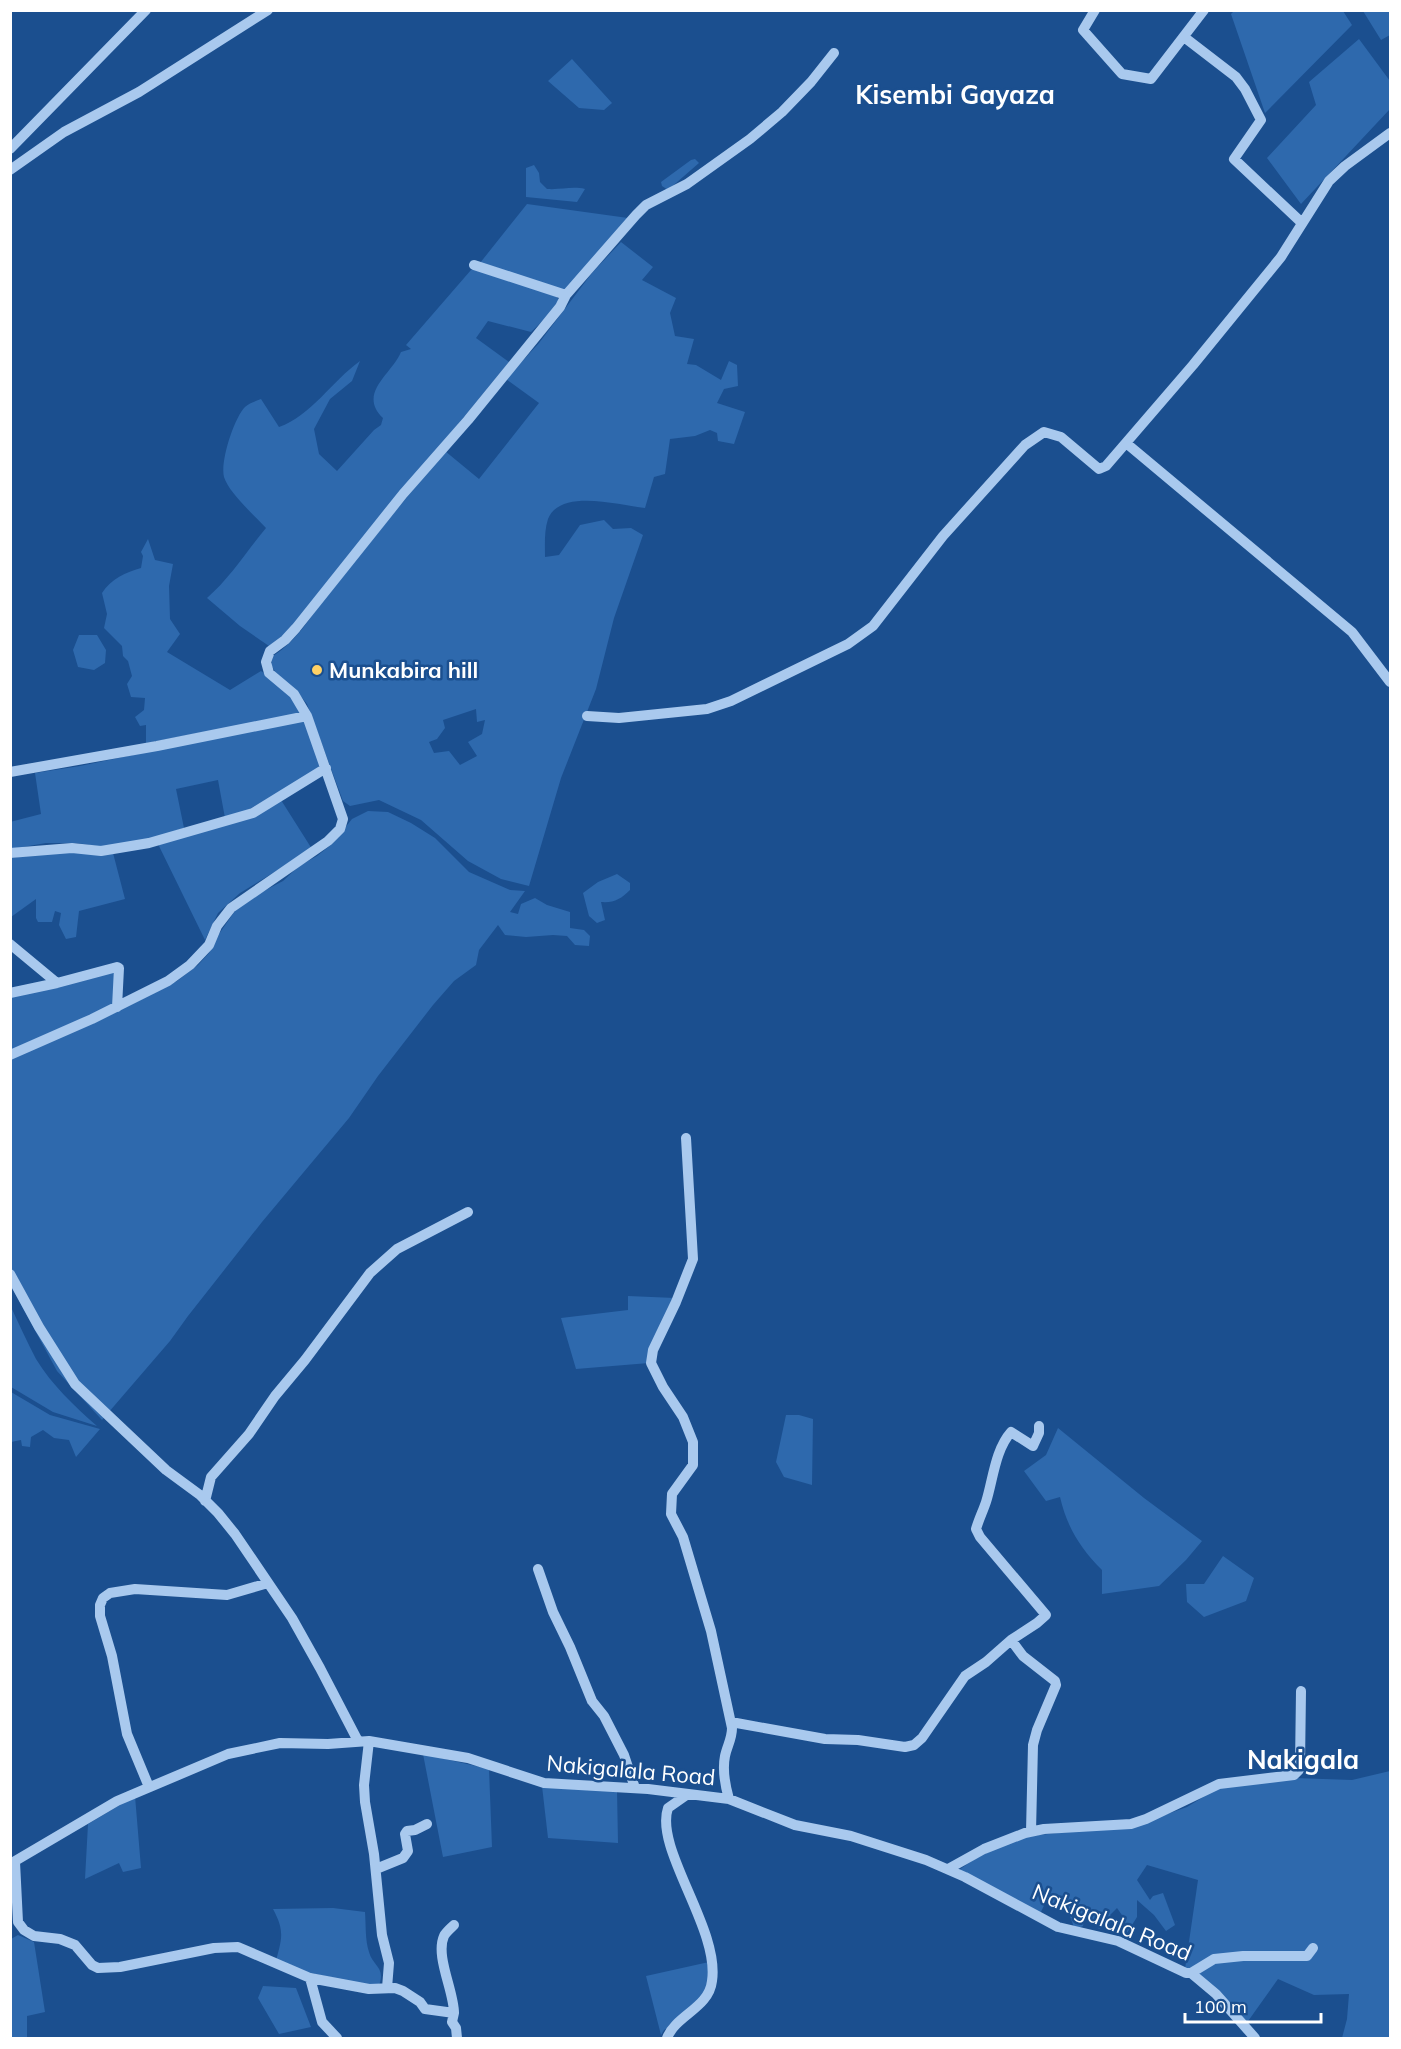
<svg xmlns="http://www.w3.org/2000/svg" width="1401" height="2049" font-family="Mulish,sans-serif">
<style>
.green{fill:#2e69ad;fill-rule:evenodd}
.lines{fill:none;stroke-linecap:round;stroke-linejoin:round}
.minor{stroke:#a9c9ee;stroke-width:10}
.poi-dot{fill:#ffd166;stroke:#1b4f8f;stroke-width:2}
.labels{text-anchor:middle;stroke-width:5;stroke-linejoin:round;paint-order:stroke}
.poi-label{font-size:22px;font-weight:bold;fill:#fff;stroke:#1b4f8f;text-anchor:start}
.street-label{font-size:22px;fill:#fff;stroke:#1b4f8f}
.quarter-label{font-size:26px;font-weight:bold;fill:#fff;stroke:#1b4f8f}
</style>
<rect width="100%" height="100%" fill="#1b4f8f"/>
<!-- green -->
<path class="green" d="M1235,10L1343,11L1352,25L1265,113L1231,14Z
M1363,11H1390V35L1381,40Z
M1359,39L1390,81V109L1301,204L1267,158L1316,105L1309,82Z
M572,59L612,103L604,110L579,108L548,81Z
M695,159L699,163L668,190L662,186L661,182L691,160Z
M534,165L539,173L540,182L547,189C561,190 572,186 585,189L577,202L526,197V168Z
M527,204L628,218L565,291L480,263Z
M621,242L653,267L642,280L676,298L670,313L675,336L694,339L687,364L696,365L721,380L729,361L737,365L738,386L724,389L717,403L745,412L734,444L718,441L717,433L710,430L695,436L670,439L665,474L654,477L645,508C619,505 560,488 548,519C544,531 545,546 545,557L559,555L580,525L604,520L613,529L631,528L643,535L614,618L596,689L561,778L529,886L501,879L468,861L421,820L379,800L350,806L343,801L307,704L296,690L276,673L271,665L273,656C297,641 311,616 328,594C367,546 406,498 445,451L479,479L539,403L506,379L539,343L592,273ZM476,709L477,722L485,720L482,734L468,742L477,756L460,765L449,751L434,753L429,742L437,739L445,728L443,720Z
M471,270H477L555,295L560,301L558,306L531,332L488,321L476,338L509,362L287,633L269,646L240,626L207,598C230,578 246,552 266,528C254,515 229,493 224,477C220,462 234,418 245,407C249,403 256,401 261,399L279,427C311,416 332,381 360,361L352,381L330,399L314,429L319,454L337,471L374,430L381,425L383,418C357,393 392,374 401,352L411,349L406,345Z
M148,539L155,560L173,564L169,586L170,619L180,634L167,652L230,690L261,671L283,687L303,713L146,743V725L140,726L135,717L144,710L145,698L131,697L127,684L132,676L128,661L123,656L122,646L104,628L107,614L102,593C111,579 126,572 141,568L143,556L141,552Z
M79,635H97L106,650L105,663L94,670L78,667L73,650Z
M305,719L322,767L248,810L225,818L218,780L176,789L184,828L154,838L103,847L77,843H46L11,849L10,822L41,814L35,773L80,766Z
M281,800L312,849L240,893L218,913L205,940L158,844Z
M368,811L388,812L411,823L435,838L469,872L510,890L525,891L510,912L518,914L521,904L535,898L547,905L570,912V928L584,930L590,936L589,946L575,945L567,936L553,935L526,937L505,935L498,925L479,950L476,965L454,981L433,1005L378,1076L349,1118L262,1222L188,1316L170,1341L102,1420L57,1371L11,1286L10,1060L177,981L198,965L209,953L219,934L237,908L248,899L283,881L299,866L317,856L332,844L352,819Z
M71,850L113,853L125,899L79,911L76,937L66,939L59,925L61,913L55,911L52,922H38L36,918V899L11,917V858Z
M617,874L630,883V890C621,899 614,903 601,902L605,920L597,923L589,916L583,893L598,882Z
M115,972L113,1005L11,1050V997Z
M628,1296L675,1298L649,1363L576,1369L561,1318L628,1310Z
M11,1307C19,1324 27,1342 36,1359C52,1385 74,1406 97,1426L53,1412L11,1387Z
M11,1392L50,1415L100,1429L76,1457L69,1440L54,1438L43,1430L31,1437L30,1447L22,1446L21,1440L11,1442Z
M786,1415H799L813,1419L812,1485L784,1477L776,1462Z
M1058,1428L1144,1498L1202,1541L1186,1560L1159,1586L1102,1594V1570C1080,1548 1067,1527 1060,1497L1046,1501L1024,1471L1046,1455Z
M1223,1556L1254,1578L1246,1601L1204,1617L1187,1602L1186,1584H1204Z
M423,1754L489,1769L492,1847L443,1857Z
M1390,1771V2038H1342L1347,2019L1349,1994L1314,1995L1278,1979L1246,2024L1185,1969L1198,1880L1147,1865L1137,1880L1150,1900L1153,1896L1163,1893L1175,1925L1166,1931L1154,1915L1137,1900V1917L1127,1933L1124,1918L1117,1908L1110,1915L1114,1921L1099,1929L1093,1920L1085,1916L1083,1926L1075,1930L1067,1908H1054L1048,1897L1040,1914L959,1870L973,1860L1019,1837L1136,1825L1187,1807L1213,1791L1214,1787L1294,1778L1352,1780Z
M542,1786L617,1790L618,1843L548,1838Z
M135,1796L141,1868L123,1872L119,1863L85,1879L88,1824Z
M333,1908L365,1912C366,1925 365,1940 369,1952C373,1967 387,1967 378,1988L275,1965C281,1940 286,1933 273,1909Z
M18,1935L34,1942L45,2012L27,2016V2038H11V1939Z
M709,1962L708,2001L664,2030L661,2035L646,1976Z
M263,1986L296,1988L311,2027L279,2034L258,1998Z"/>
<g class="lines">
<!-- minor -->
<path class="minor" d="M1095,10L1083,30L1122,74L1151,79L1204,10
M1184,37L1236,77L1245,89L1261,120L1234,159L1302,223
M10,149L146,10
M10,170L64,132L139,92L268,10
M474,265L566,295
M1126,443L1352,632L1390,682
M587,716L619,718L707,709L731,701L848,644L873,626L943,536L1025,445L1044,432L1061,437L1099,469L1106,466L1193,365L1281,257L1329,181L1345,166L1390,133
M10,772L157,746L307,716
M10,853L72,848L101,851L149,843L253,813L326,768
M10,944L57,983
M10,993L57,983L117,967L119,968L117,1007
M10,1055L92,1019L168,981L190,965L209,945L217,926L231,908L328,841L340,829L343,819L307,716L294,694L269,673L266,662L270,651L285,640L296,628L403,494L468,420L560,307L566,295L636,215L646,205L687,184L750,139L782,112L811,82L834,53
M686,1138L693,1259L676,1302L653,1350L651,1363L663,1387L683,1417L693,1442V1465L672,1494L671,1514L683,1537L711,1631L732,1728C732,1739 727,1746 725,1756C722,1771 725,1785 729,1799
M10,1274L39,1327L75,1384L166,1470L200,1495L218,1513L235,1534L292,1618L320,1668L358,1741
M205,1501L211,1477L249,1434L275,1396L305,1360L370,1273L397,1249L468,1212
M538,1569L553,1612L570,1647L592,1701L604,1716L624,1755L635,1788
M731,1722L825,1739L858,1740L905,1747L914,1745L922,1738L965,1676L986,1662L1011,1640
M369,1741L364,1785L365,1802L374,1854L382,1935L389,1963L387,1988
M149,1787L127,1734L112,1656L100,1616V1605L103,1598L110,1593L135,1589L227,1595L268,1583
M1031,1832L1033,1745L1037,1730L1056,1685L1055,1681L1023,1656L1011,1640L1037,1623L1046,1615L980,1537L976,1529C979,1519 983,1511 986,1502C993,1480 995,1450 1011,1432L1033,1446L1039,1433V1426
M15,1862L18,1922L24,1930L34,1936L60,1939L75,1945L92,1965L98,1968L120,1967L214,1948L238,1947L310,1978L369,1989L395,1988L403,1991L420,2002L425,2009L454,2013L452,2022L456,2028L457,2038
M10,1864L117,1801L228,1754L280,1743L328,1744L369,1741L468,1758L544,1783L648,1789L729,1799L795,1825L851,1836L926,1860L965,1877L1058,1927L1118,1941L1186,1973H1191L1216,1994L1255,2038
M376,1869L403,1858L408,1851L405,1834L407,1831L415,1830L427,1824
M948,1869L984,1849L1025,1833L1044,1829L1131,1824L1146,1819L1219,1784L1294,1775L1299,1770L1300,1765L1301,1691
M454,1925C451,1928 446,1932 444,1936C435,1956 454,1991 454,2013
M1191,1973L1214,1959L1243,1956H1307L1313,1948
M310,1978L322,2022L337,2038
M667,2038C676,2015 709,2008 712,1981C720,1929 654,1849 668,1808L688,1794"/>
</g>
<!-- markers -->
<circle class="poi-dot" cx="317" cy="670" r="6"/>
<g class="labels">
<!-- poi labels -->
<g class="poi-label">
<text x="329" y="678">Munkabira hill</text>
</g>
<!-- street labels -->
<g class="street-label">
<text transform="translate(631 1770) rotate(5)" y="8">Nakigalala Road</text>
<text transform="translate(1112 1922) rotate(22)" y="8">Nakigalala Road</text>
</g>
<!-- quarter labels -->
<g class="quarter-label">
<text x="955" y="104">Kisembi Gayaza</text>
<text x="1303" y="1769">Nakigala</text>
</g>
</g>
<!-- border -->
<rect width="1401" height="2049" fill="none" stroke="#ffffff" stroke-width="24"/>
<!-- scale -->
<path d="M1185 2013v9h136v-9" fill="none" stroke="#ffffff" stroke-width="3"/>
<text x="1194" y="2013" font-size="18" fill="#ffffff" stroke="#1b4f8f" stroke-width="4.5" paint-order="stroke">100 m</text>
</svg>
